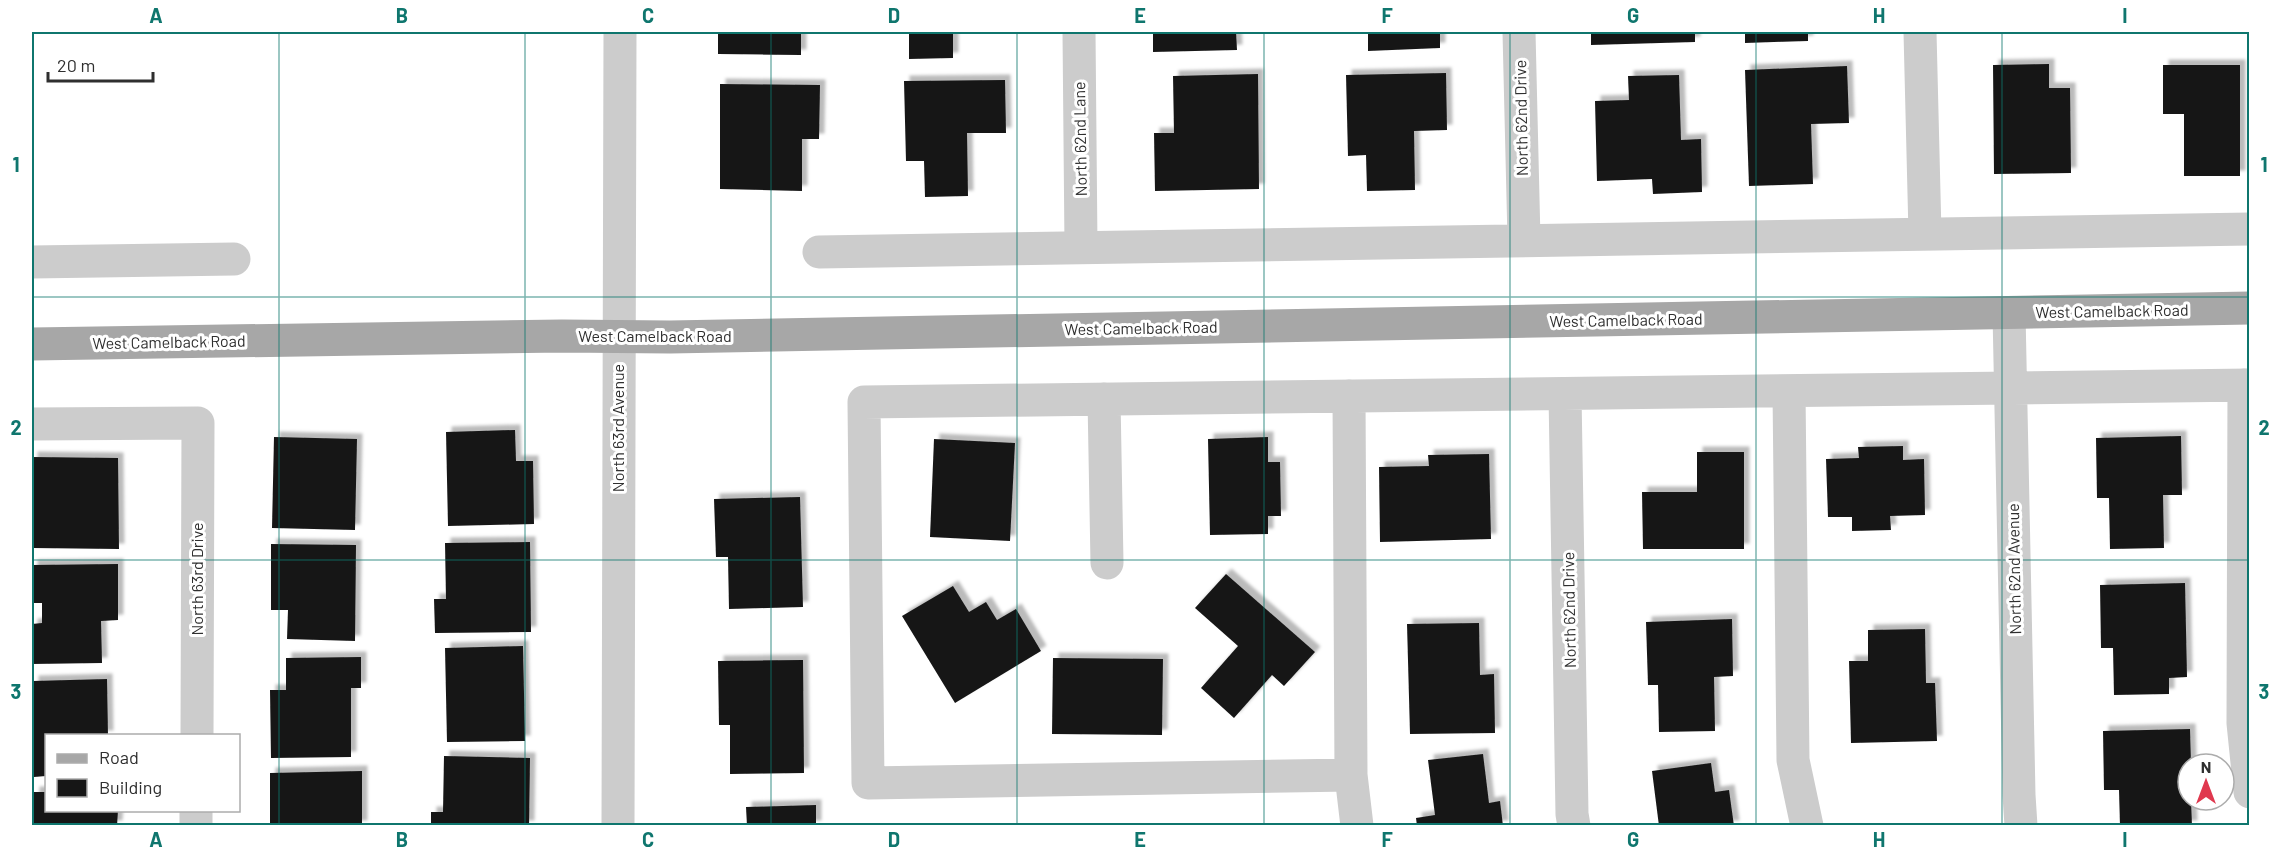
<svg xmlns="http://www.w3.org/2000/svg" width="2281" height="857" font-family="Barlow,sans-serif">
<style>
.building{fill:#161616;filter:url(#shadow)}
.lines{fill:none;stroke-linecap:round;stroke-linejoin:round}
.minor{stroke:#ccc;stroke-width:33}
.major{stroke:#a7a7a7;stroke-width:33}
.grid{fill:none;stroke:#0f766e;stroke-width:1.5;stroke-opacity:0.55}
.labels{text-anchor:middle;stroke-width:6;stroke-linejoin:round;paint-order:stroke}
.street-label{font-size:16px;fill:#2f2f2f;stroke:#fff}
.neatline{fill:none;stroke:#0f766e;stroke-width:2}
.grid-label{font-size:20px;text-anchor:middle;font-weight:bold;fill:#0f766e}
</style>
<defs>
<filter id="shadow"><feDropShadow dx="5.5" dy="-5.5" stdDeviation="1.5" flood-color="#0004"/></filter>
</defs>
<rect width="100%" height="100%" fill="#fff"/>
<!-- building -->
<path class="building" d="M718,32H801V55L718,54Z
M909,32H953V58L909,59Z
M1153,32H1236L1237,50L1153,52Z
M1368,32H1440V48L1368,51Z
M1591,32H1695V42L1591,45Z
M1745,32H1808V41L1745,43Z
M2049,64V88H2070L2071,173L1994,174L1993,65Z
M2163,65H2240V176H2184V114H2163Z
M1847,66L1849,123L1811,124L1813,184L1749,186L1745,70Z
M1446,73L1447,130L1414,131L1415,190L1367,191L1366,155L1348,156L1346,75Z
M1258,74L1259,189L1155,191L1154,133H1174L1173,76Z
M1679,75L1681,140L1701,139L1702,192L1653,194L1652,179L1597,181L1595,101L1629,100L1628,76Z
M1005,80L1006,133H967L968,196L925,197L924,161H906L904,81Z
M720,84L820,85L819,139H802V191L720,189Z
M515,430L516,461H533L534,524L448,526L446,432Z
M2181,436L2182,495H2163L2164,548L2110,549L2109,498H2097L2096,438Z
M274,437L357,439L355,530L272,528Z
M1268,437V462H1280L1281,516H1268V534L1210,535L1208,439Z
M934,439L1015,443L1010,541L930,537Z
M1903,446V460L1924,459L1925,515L1890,516L1891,530L1852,531V517H1828L1826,459L1859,458L1858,447Z
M1697,452H1744V549H1643L1642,492H1697Z
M1489,454L1491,539L1380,542L1379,467L1429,466L1428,455Z
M32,457L118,458L119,549L33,548Z
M800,497L803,607L729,609L728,557H716L714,499Z
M530,542L531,632L435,633L434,599H446L445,543Z
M271,544L356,545L355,641L287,639L288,610H271Z
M118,564V620L101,621L102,663L32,664V624L42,623V603H32V565Z
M1226,574L1315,652L1284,686L1272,675L1234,718L1201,688L1238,646L1195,608Z
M2185,583L2187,677L2169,678V694L2114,695L2113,648H2101L2100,585Z
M953,586L969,612L986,602L997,620L1016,609L1041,651L955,703L902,616Z
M1732,619L1733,676L1714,677L1715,731L1659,732L1658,685H1648L1646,622Z
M1479,623L1480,675L1494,674L1495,733L1410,734L1407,624Z
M1925,629L1926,683H1935L1937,741L1851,743L1849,661H1868V630Z
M523,646L525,741L447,742L445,648Z
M361,657V688H351V757L271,758L270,690H286V658Z
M1053,658L1163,659L1162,735L1052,734Z
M803,660L804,773L730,774V725H719L718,661Z
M107,679L108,736H46V776L34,777L33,681Z
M2190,729L2191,764H2188V800H2191L2192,826H2120L2119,790H2104L2103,731Z
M1483,754L1489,803L1500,801L1503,826H1417L1416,818L1435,815L1428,760Z
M444,756L530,758L529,826H431V812H443Z
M1711,763L1715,792L1729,790L1734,826H1659L1652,771Z
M362,771V826H270V773Z
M34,792H46V810H118L117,826H33Z
M816,805V826H747L746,807Z"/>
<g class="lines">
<!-- minor -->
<path class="minor" d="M1079,32L1081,247
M1519,32L1524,240
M1920,32L1925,234
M819,252L2250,229
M32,262L234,259
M2009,313L2019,795L2021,826
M2244,385L2243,723L2250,792
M1789,391L1793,760L1807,826
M1565,394L1572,814L1574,826
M1349,396L1351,775L1357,826
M1104,399L1107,563
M32,424L198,423L197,736
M1351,775L868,783L864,402L2250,385
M196,826V810
M618,826L620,32"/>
<!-- major -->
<path class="major" d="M32,344L562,336L670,337L2250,308"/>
</g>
<!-- grid -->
<path class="grid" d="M279,32V826M525,32V826M771,32V826M1017,32V826M1264,32V826M1510,32V826M1756,32V826M2002,32V826M32,297H2250M32,560H2250"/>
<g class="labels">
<!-- street labels -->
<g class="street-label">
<text transform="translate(1521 118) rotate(-91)" y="6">North 62nd Drive</text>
<text transform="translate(1080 139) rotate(-91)" y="6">North 62nd Lane</text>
<text transform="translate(2112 311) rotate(-1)" y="6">West Camelback Road</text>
<text transform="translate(1626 320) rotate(-1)" y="6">West Camelback Road</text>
<text transform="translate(1141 328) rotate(-1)" y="6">West Camelback Road</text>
<text x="655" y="342">West Camelback Road</text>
<text transform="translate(169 342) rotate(-1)" y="6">West Camelback Road</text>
<text transform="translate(618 428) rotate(-90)" y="6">North 63rd Avenue</text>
<text transform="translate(2014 569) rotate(-91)" y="6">North 62nd Avenue</text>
<text transform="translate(197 579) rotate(-90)" y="6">North 63rd Drive</text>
<text transform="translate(1569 610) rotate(-91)" y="6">North 62nd Drive</text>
</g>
</g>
<!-- border -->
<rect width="2281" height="857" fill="none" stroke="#ffffff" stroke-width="66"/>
<!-- legend -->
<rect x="45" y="734" width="195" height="78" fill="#ffffff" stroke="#acacac" stroke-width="1.5"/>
<rect x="57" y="754" width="30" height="9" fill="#a7a7a7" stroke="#acacac" stroke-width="1.5"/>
<text x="99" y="764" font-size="18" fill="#2f2f2f">Road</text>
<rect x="57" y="779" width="30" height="18" fill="#161616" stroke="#acacac" stroke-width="1.5"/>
<text x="99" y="794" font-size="18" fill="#2f2f2f">Building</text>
<!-- north arrow -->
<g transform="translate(2206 782)"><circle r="28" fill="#ffffff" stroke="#acacac" stroke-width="1.5"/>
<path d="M0-4.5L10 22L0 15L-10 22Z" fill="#e0384e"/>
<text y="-9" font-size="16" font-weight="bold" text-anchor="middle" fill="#2f2f2f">N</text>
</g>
<!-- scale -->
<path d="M48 72v9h105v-9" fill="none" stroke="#2f2f2f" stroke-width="3"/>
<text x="57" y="72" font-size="18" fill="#2f2f2f" stroke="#ffffff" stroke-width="4.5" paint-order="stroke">20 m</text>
<rect x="33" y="33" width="2215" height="791" class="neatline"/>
<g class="grid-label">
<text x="156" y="23">A</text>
<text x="402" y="23">B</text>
<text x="648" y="23">C</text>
<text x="894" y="23">D</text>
<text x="1140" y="23">E</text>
<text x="1387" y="23">F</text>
<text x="1633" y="23">G</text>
<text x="1879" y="23">H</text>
<text x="2125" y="23">I</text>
<text x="16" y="172">1</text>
<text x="2264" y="172">1</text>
<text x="16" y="435">2</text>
<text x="2264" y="435">2</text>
<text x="16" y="699">3</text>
<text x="2264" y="699">3</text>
<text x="156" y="847">A</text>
<text x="402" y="847">B</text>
<text x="648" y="847">C</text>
<text x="894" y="847">D</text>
<text x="1140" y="847">E</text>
<text x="1387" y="847">F</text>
<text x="1633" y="847">G</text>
<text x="1879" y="847">H</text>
<text x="2125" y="847">I</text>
</g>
</svg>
